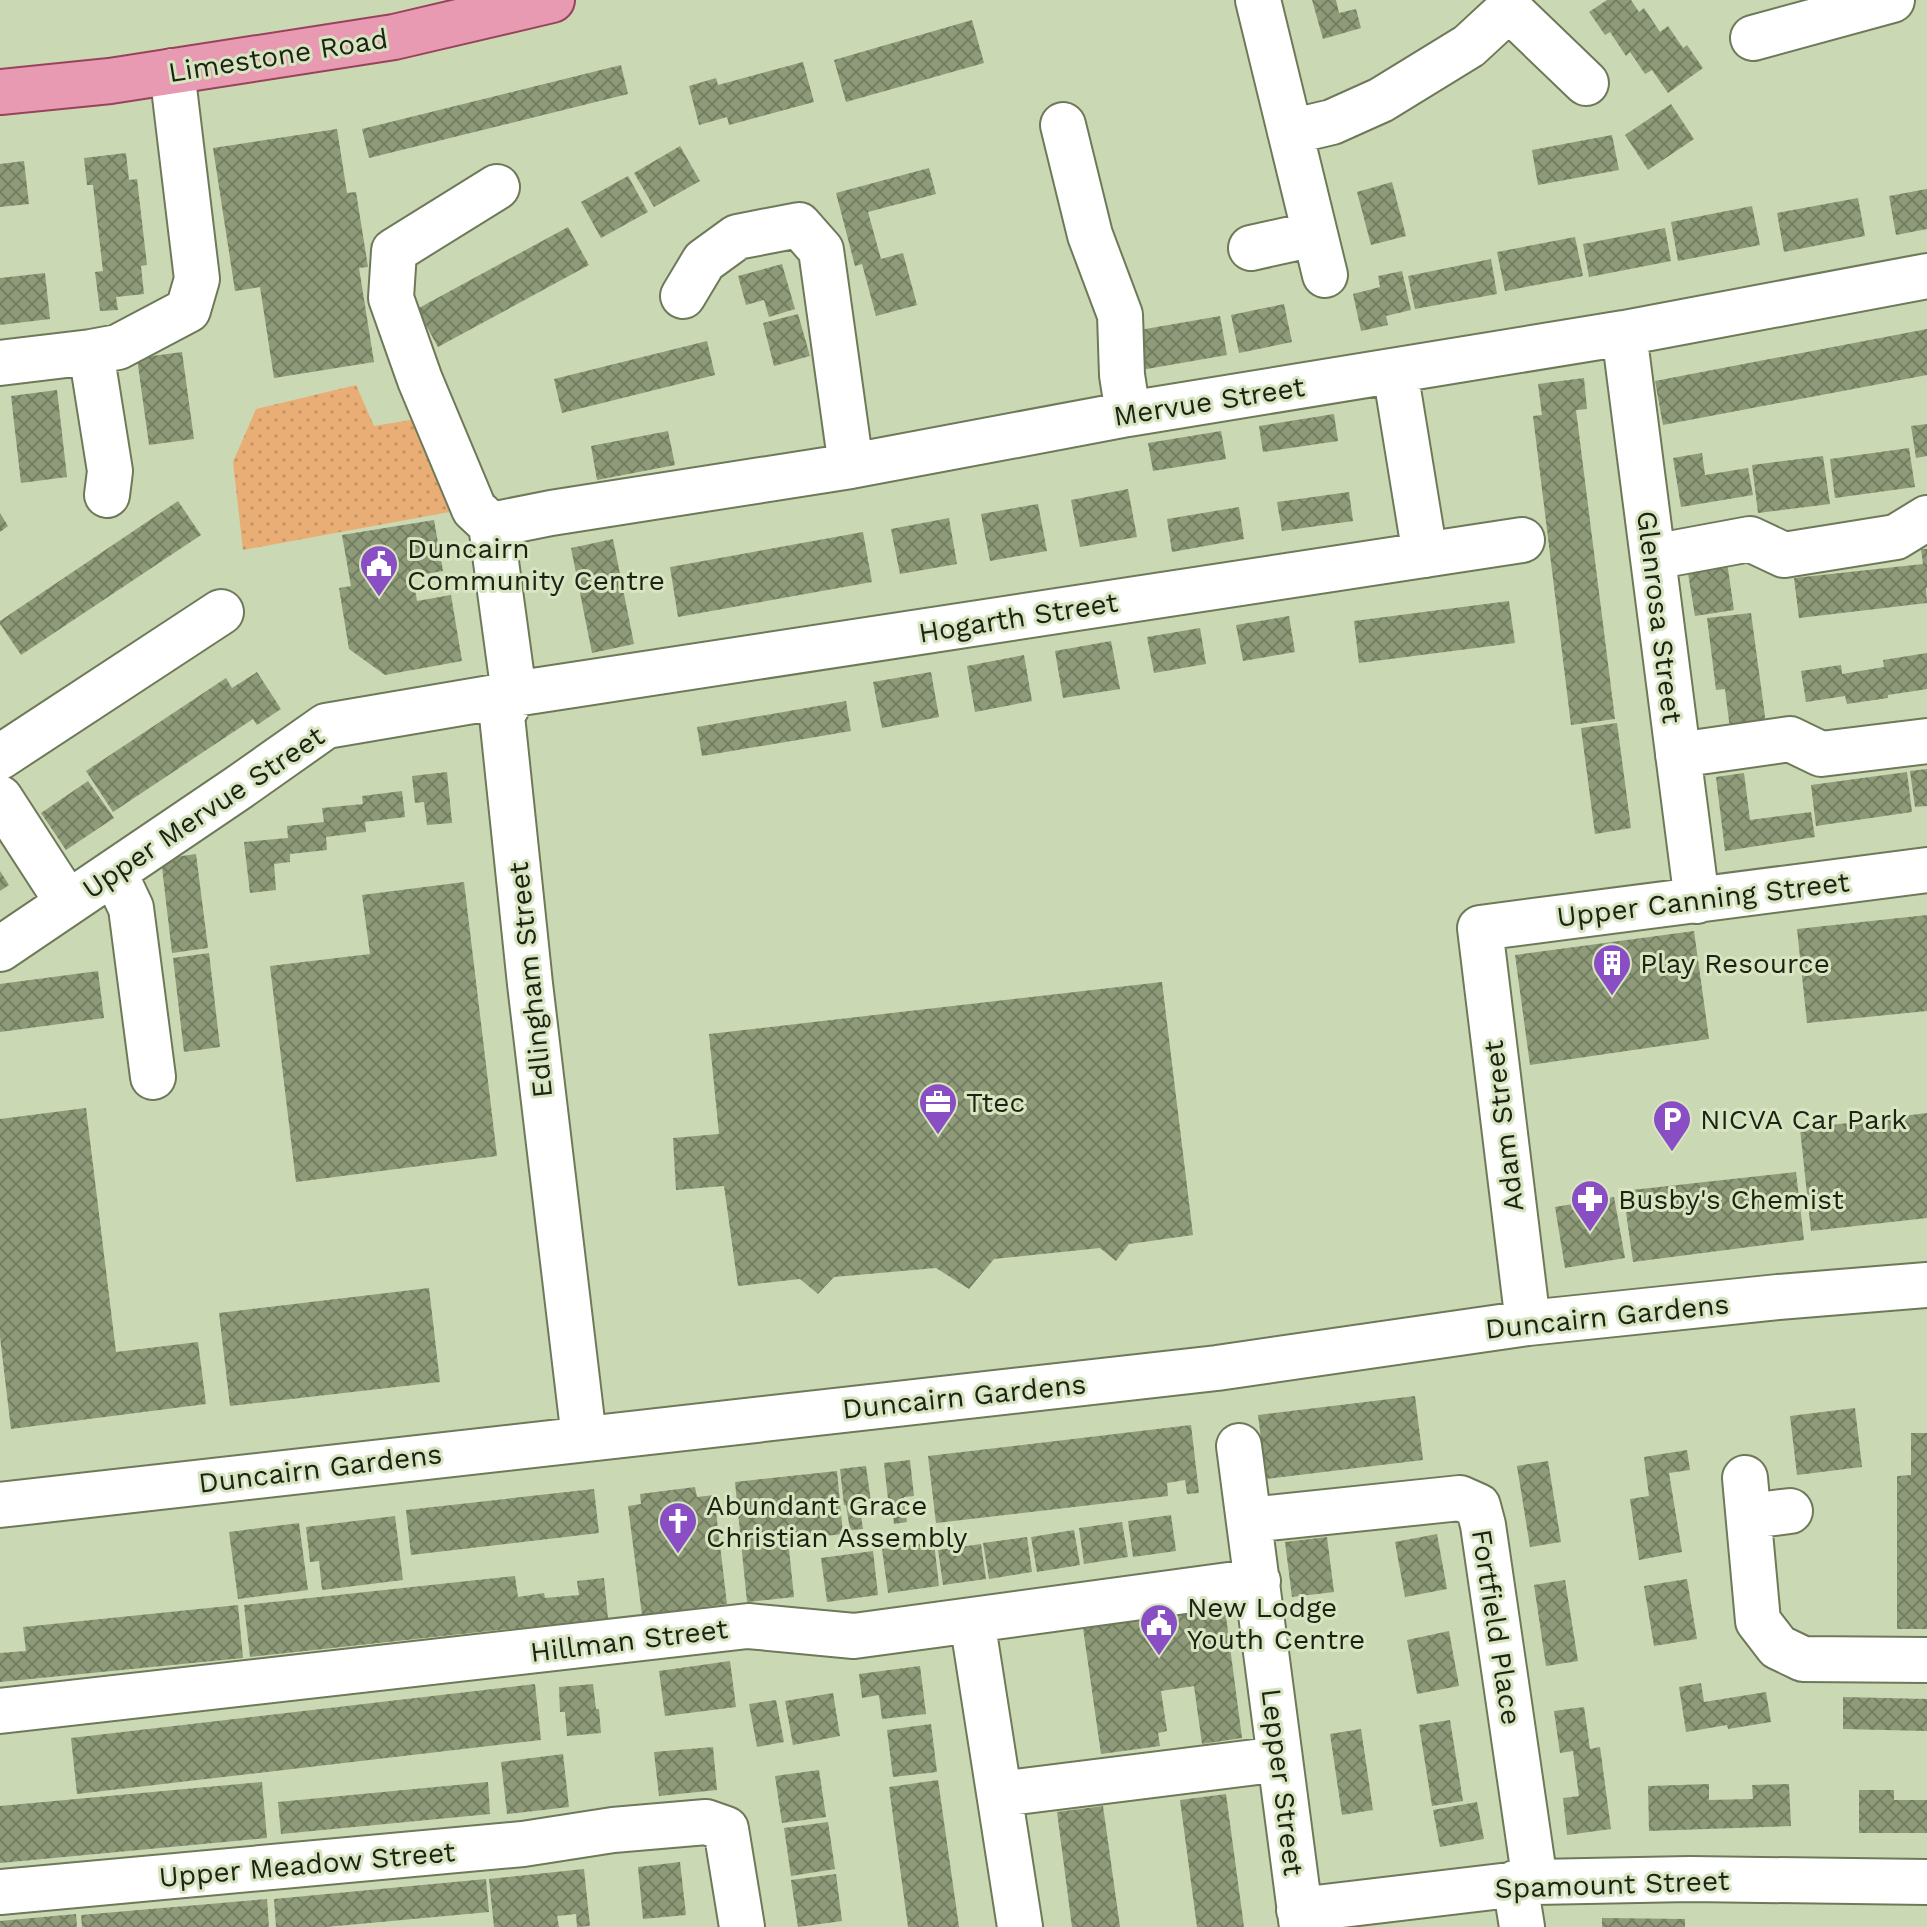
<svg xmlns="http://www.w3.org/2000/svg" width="1927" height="1927" font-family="'Work Sans',sans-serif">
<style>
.grass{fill:url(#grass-dots)}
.building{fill:url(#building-cross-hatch)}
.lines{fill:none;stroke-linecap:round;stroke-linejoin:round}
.minor-casing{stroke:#6d7958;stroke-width:48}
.major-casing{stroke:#97445a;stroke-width:48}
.minor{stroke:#fff;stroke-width:44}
.major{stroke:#e89ab2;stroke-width:44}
.labels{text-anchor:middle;stroke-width:6;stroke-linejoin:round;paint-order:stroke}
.street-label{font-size:28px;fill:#1d2215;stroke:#d8e5c1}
.poi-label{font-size:28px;fill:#1d2215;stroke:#d8e5c1;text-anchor:start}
</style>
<defs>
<pattern id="grass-dots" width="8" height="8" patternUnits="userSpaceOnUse" patternTransform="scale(2)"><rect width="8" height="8" fill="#e9ae76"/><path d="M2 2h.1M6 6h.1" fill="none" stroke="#c79565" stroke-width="1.8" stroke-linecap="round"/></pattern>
<pattern id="building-cross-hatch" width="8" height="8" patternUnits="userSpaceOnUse" patternTransform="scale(2)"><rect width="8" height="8" fill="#8e9a78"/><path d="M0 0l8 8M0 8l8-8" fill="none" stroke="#737d61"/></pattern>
</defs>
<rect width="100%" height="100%" fill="#cbd8b4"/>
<!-- grass -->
<path class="grass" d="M356,385L374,426L422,418L455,511L243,550L233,462L256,409Z"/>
<!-- building -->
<path class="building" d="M1312,0H1336L1339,13L1356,9L1361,28L1323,39Z
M1607,0H1631L1639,12L1644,8L1660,32L1668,26L1683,48L1687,45L1703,68L1668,93L1652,70L1645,74L1630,52L1626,56L1610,32L1605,35L1589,12Z
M972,20L984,63L846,102L834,60Z
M803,62L814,102L729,125L727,117L699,125L689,86L716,78L718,85Z
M621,65L628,94L369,158L362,129Z
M1671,104L1694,139L1648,170L1625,135Z
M337,129L347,193L356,192L368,267L359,268L374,362L274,378L260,287L235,291L213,148Z
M1612,135L1619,170L1538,185L1532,150Z
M680,146L700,181L654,207L634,173Z
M126,153L129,180L137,179L147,265L141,266L144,294L116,297L118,310L100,311L95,272L103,271L93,185H87L84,158Z
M24,161L29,204L0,207V164Z
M929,168L936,194L868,212L881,259L903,253L917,305L876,316L862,264L855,266L836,193Z
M628,176L648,212L601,238L581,202Z
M1392,182L1406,236L1371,245L1357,192Z
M1927,189V229L1896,235L1889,196Z
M1858,198L1865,236L1784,252L1777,213Z
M1752,206L1760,245L1678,261L1671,222Z
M568,227L589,265L438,347L417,309Z
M1665,228L1671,261L1589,277L1583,244Z
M1575,237L1583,276L1505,291L1497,252Z
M1491,259L1497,294L1415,309L1408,276Z
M782,264L795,309L769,317L764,300L746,305L738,276Z
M1402,271L1411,310L1386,316L1388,325L1361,331L1353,294L1380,287L1378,276Z
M45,273L50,319L0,325V278Z
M1284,304L1292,342L1239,353L1231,315Z
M798,314L810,356L774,366L763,323Z
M1220,316L1227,355L1141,370L1134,331Z
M1927,329V375L1663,425L1655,381Z
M707,341L715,375L562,413L554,379Z
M182,352L194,439L149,445L137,358Z
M1584,378L1587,409L1576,410L1615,719L1571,725L1533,416L1542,415L1538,384Z
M57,390L67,477L21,483L11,396Z
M1334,414L1338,441L1263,452L1259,426Z
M1927,424V456L1916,458L1911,426Z
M668,431L675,465L597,480L591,446Z
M1221,431L1226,459L1153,471L1148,443Z
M1909,448L1915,487L1835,498L1830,459Z
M1702,453L1705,475L1748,468L1753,495L1681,507L1673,458Z
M1823,456L1830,504L1758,513L1752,465Z
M1128,489L1137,537L1080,547L1071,500Z
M1349,492L1353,521L1282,531L1277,502Z
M178,501L201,535L21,655L0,624V621Z
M1038,504L1047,551L990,561L981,514Z
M1239,507L1244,539L1172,552L1167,519Z
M0,513L8,526L0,532Z
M949,518L957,564L900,574L891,529Z
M434,520L443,571L413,576L417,601L451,595L462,661L385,675L349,649L339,588L351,586L342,535Z
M863,532L872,582L678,617L670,567Z
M613,539L634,644L592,653L571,548Z
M1921,549H1927V588H1926L1927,603L1799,618L1794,578L1923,564Z
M1727,562L1734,610L1695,616L1687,567Z
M1509,601L1515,643L1359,663L1354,621Z
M1751,613L1766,724L1730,729L1725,689L1716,690L1707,618Z
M1289,616L1295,652L1243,661L1236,625Z
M1200,628L1206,664L1154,673L1147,637Z
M1111,641L1120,689L1063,698L1055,651Z
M1927,653V689L1888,695V698L1847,704L1845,696L1806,702L1801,671L1841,665L1842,674L1884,667L1883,660Z
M1024,655L1032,701L975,712L967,666Z
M257,672L281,709L257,725L253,719L113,812L86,771L226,678L232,688Z
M931,672L939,717L882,728L873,682Z
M846,701L851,731L702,756L697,727Z
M1617,723L1631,828L1595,834L1581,728Z
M1927,769V806L1915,807L1910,771Z
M447,772L452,823L427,825L424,802L415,803L412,776Z
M1907,772L1912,812L1816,826L1811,785Z
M1744,773L1750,820L1811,812L1815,837L1725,851L1716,777Z
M88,781L114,818L66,850L41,813Z
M402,791L405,817L365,822L366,832L326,837L327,850L290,854V862L274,864L276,890L250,893L244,842L288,838L287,826L324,822L322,808L363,804L362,796Z
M196,854L208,948L172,953L161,859Z
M0,871L9,885L0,891Z
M464,882L497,1156L296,1182L270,966L370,954L362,895Z
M1927,915V1011L1807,1023L1797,929Z
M1694,931L1709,1039L1530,1065L1515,955Z
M209,953L220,1047L184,1052L173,958Z
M98,971L104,1018L0,1032V984Z
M1162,982L1193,1235L1129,1244L1116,1261L1100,1248L994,1259L969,1289L936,1268L834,1277L818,1294L800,1279L738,1286L724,1186L676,1190L673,1138L719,1134L709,1034Z
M86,1108L116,1352L198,1342L206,1404L11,1429L0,1337V1119Z
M1927,1113V1218L1811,1231L1800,1129Z
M1796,1172L1804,1240L1633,1262L1623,1191Z
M1614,1197L1625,1258L1565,1268L1555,1207Z
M429,1288L440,1382L230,1406L219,1313Z
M1415,1396L1423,1460L1266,1479L1258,1415Z
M1855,1408L1862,1467L1797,1475L1790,1416Z
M1191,1425L1199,1493L1187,1494L1185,1480L1167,1483L1168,1496L936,1523L928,1456Z
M1911,1433H1927V1629H1897V1476L1911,1475Z
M1687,1450L1690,1470L1669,1473L1682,1552L1639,1560L1630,1499L1649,1496L1644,1457Z
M910,1460L914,1496L904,1497L907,1522L894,1524L891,1499H888L884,1463Z
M1548,1461L1561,1542L1530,1547L1517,1466Z
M866,1466L871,1502L859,1503L863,1529L850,1530L846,1505H844L840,1469Z
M837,1471L843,1534L788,1540L794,1597L747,1602L735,1482Z
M695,1487L697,1497L714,1495L727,1604L642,1615L628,1506L641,1504L640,1494Z
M594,1489L599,1533L411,1555L406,1510Z
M1171,1515L1176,1551L1133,1557L1128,1521Z
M395,1516L403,1580L322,1590L319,1561L310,1562L306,1527Z
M1122,1522L1128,1557L1084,1564L1079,1528Z
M299,1523L308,1590L238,1599L229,1532Z
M1074,1530L1080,1565L1037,1572L1031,1537Z
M1437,1534L1447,1589L1405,1597L1395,1542Z
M1027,1537L1032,1572L989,1579L983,1543Z
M1327,1537L1334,1592L1292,1597L1285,1542Z
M934,1542L939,1586L888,1593L882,1549Z
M981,1544L986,1579L943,1585L938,1550Z
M873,1551L878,1595L827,1602L821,1558Z
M515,1576L518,1597L544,1593L545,1598L579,1595L577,1581L604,1578L608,1618L250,1657L244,1605Z
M1687,1579L1697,1639L1654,1646L1644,1586Z
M1565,1580L1578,1661L1546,1666L1534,1585Z
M238,1605L243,1658L0,1682V1653L26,1651L23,1627Z
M1225,1609L1242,1738L1202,1744L1194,1686L1161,1691L1167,1731L1158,1733L1160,1746L1101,1754L1083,1628Z
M1449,1631L1459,1686L1417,1694L1407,1640Z
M730,1661L736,1707L665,1716L659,1671Z
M920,1666L926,1714L882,1719L879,1695L862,1698L859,1674Z
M1701,1683L1704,1702L1766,1692L1771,1722L1728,1729L1727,1725L1686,1732L1679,1687Z
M535,1684L541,1740L77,1794L71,1738Z
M593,1684L596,1709H599L601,1733L567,1736L565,1712H560L559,1687Z
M833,1693L840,1736L793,1745L785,1701Z
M1843,1697L1927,1699V1731L1843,1729Z
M776,1700L784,1742L757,1747L749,1704Z
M1584,1707L1590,1749L1600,1747L1611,1829L1567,1835L1563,1798L1579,1796L1573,1751L1560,1753L1554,1711Z
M1450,1720L1463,1801L1432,1806L1419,1725Z
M931,1724L937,1772L893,1777L887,1730Z
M1361,1729L1373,1810L1342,1815L1330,1734Z
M713,1747L717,1790L659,1796L654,1752Z
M563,1754L569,1807L507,1814L501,1762Z
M819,1770L826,1817L782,1823L775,1776Z
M938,1780L959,1927H908L889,1787Z
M262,1782L267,1838L0,1863V1806Z
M488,1782L490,1814L281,1834L278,1802Z
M1709,1784V1800L1753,1799L1752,1785L1789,1784L1791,1826L1649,1831L1648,1786Z
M1859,1790H1894V1800H1927V1833H1859Z
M1226,1794L1244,1927H1197L1180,1800Z
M1477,1802L1484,1839L1440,1847L1433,1810Z
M1103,1806L1120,1927H1072L1057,1812Z
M828,1822L835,1869L791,1876L784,1828Z
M680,1862L686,1915L643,1919L638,1867Z
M584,1869L590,1926L577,1927L576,1914L557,1916L559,1927H494L489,1879Z
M836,1874L842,1921L798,1927L791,1880Z
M486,1879L489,1912L326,1927H276L274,1899Z
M267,1899L269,1927H82L81,1915Z
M76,1914L77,1927H0V1921Z
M1602,1918L1685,1919V1927H1602Z"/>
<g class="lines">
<!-- minor casing -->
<g class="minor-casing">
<path id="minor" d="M1258,0L1325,275
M1753,38L1892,0
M1063,125L1090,235L1120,315L1122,375L1128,414
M1290,132L1332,122L1381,100L1469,46L1509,9L1586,83
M1251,248L1314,234
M683,296L704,261L737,237L799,225L821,250L851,466
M1624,333L1697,901
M91,352L110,471L107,495
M0,363L91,352L118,347L188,310L197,279L172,71
M1395,371L1425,555
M491,525L551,513L851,466L1128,414L1624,333L1927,276
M491,525L514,694L502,716L530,984L584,1438
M491,525L474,509L420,380L391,298L394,251L497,187
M1653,557L1750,539L1784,555L1896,537L1927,518
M1678,755L1790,739L1821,754L1927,741
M0,757L221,612
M0,798L68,903
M114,872L131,908L153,1077
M0,949L238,788L326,726L514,694L1522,540
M1528,1323L1480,928L1927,870
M1239,1446L1302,1927
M1745,1478L1758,1621L1778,1647L1803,1659L1927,1660
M0,1505L1217,1368L1528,1323L1778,1297L1927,1285
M1749,1516L1790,1511
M1250,1520L1460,1498L1478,1506L1483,1525L1535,1882
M972,1620L1020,1927
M0,1711L748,1626L854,1636L1258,1581
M1000,1794L1280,1759
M1515,1883L1522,1927
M0,1892L523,1844L613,1830L706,1822L726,1829L742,1927
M1299,1910L1535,1882L1690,1879L1927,1882"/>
</g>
<!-- major casing -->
<g class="major-casing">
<path id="major" d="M0,92L110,81L394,37L552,0"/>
</g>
<!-- minor -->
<use href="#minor" class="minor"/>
<!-- major -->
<use href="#major" class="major"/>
</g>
<!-- icons -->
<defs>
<g id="civic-pin" transform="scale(2)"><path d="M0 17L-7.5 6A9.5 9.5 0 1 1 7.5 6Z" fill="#894ec4" stroke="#d8e5c1"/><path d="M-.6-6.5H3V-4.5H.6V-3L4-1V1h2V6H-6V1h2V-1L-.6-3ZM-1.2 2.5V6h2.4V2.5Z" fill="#fff"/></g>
<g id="building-pin" transform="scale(2)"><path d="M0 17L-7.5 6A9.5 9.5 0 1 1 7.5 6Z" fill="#894ec4" stroke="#d8e5c1"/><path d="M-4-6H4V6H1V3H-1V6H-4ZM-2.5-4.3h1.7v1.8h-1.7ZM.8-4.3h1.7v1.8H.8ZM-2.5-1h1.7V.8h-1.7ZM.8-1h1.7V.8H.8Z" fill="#fff"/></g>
<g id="office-pin" transform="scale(2)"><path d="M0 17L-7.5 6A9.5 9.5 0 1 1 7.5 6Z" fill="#894ec4" stroke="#d8e5c1"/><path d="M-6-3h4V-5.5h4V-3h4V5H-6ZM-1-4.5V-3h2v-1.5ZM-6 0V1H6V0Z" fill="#fff"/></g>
<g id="parking-pin" transform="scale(2)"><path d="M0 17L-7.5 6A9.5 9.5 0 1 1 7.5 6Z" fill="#894ec4" stroke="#d8e5c1"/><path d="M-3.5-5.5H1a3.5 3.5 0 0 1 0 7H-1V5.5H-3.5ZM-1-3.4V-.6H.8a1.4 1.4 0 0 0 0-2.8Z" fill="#fff"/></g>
<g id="pharmacy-pin" transform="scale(2)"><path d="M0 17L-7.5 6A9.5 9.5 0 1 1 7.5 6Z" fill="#894ec4" stroke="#d8e5c1"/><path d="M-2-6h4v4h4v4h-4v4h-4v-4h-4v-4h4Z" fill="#fff"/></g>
<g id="church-pin" transform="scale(2)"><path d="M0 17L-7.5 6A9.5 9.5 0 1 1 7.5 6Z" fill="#894ec4" stroke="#d8e5c1"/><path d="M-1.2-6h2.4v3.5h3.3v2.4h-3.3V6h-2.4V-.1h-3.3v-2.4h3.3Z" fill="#fff"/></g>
</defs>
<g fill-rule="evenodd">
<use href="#civic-pin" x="379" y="564"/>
<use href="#building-pin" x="1612" y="963"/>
<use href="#office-pin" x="938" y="1102"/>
<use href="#parking-pin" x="1672" y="1119"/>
<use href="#pharmacy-pin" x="1590" y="1199"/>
<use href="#church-pin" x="678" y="1521"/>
<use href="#civic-pin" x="1159" y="1623"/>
</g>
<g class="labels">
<!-- street labels -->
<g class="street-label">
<text transform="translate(278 55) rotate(-9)" y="10">Limestone Road</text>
<text transform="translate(1209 401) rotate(-9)" y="10">Mervue Street</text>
<text transform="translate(1018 617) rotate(-9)" y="10">Hogarth Street</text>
<text transform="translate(1660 617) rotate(83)" y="10">Glenrosa Street</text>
<text transform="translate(203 812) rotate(-34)" y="10">Upper Mervue Street</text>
<text transform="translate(1703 899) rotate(-7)" y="10">Upper Canning Street</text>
<text transform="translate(530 980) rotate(-96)" y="10">Edlingham Street</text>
<text transform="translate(1503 1126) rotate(-97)" y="10">Adam Street</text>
<text transform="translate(1607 1316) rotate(-6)" y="10">Duncairn Gardens</text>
<text transform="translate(964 1396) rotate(-6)" y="10">Duncairn Gardens</text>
<text transform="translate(320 1468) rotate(-7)" y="10">Duncairn Gardens</text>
<text transform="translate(1497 1627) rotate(81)" y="10">Fortfield Place</text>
<text transform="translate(629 1640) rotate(-7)" y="10">Hillman Street</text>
<text transform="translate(1283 1782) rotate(83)" y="10">Lepper Street</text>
<text transform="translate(307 1864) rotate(-5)" y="10">Upper Meadow Street</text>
<text transform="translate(1612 1884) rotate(-2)" y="10">Spamount Street</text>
</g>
<!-- poi labels -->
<g class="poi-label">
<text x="407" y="558">Duncairn<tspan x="407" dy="32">Community Centre</tspan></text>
<text x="1640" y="973">Play Resource</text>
<text x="966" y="1112">Ttec</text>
<text x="1700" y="1129">NICVA Car Park</text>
<text x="1618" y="1209">Busby's Chemist</text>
<text x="706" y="1515">Abundant Grace<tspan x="706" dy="32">Christian Assembly</tspan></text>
<text x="1187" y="1617">New Lodge<tspan x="1187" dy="32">Youth Centre</tspan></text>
</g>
</g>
</svg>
